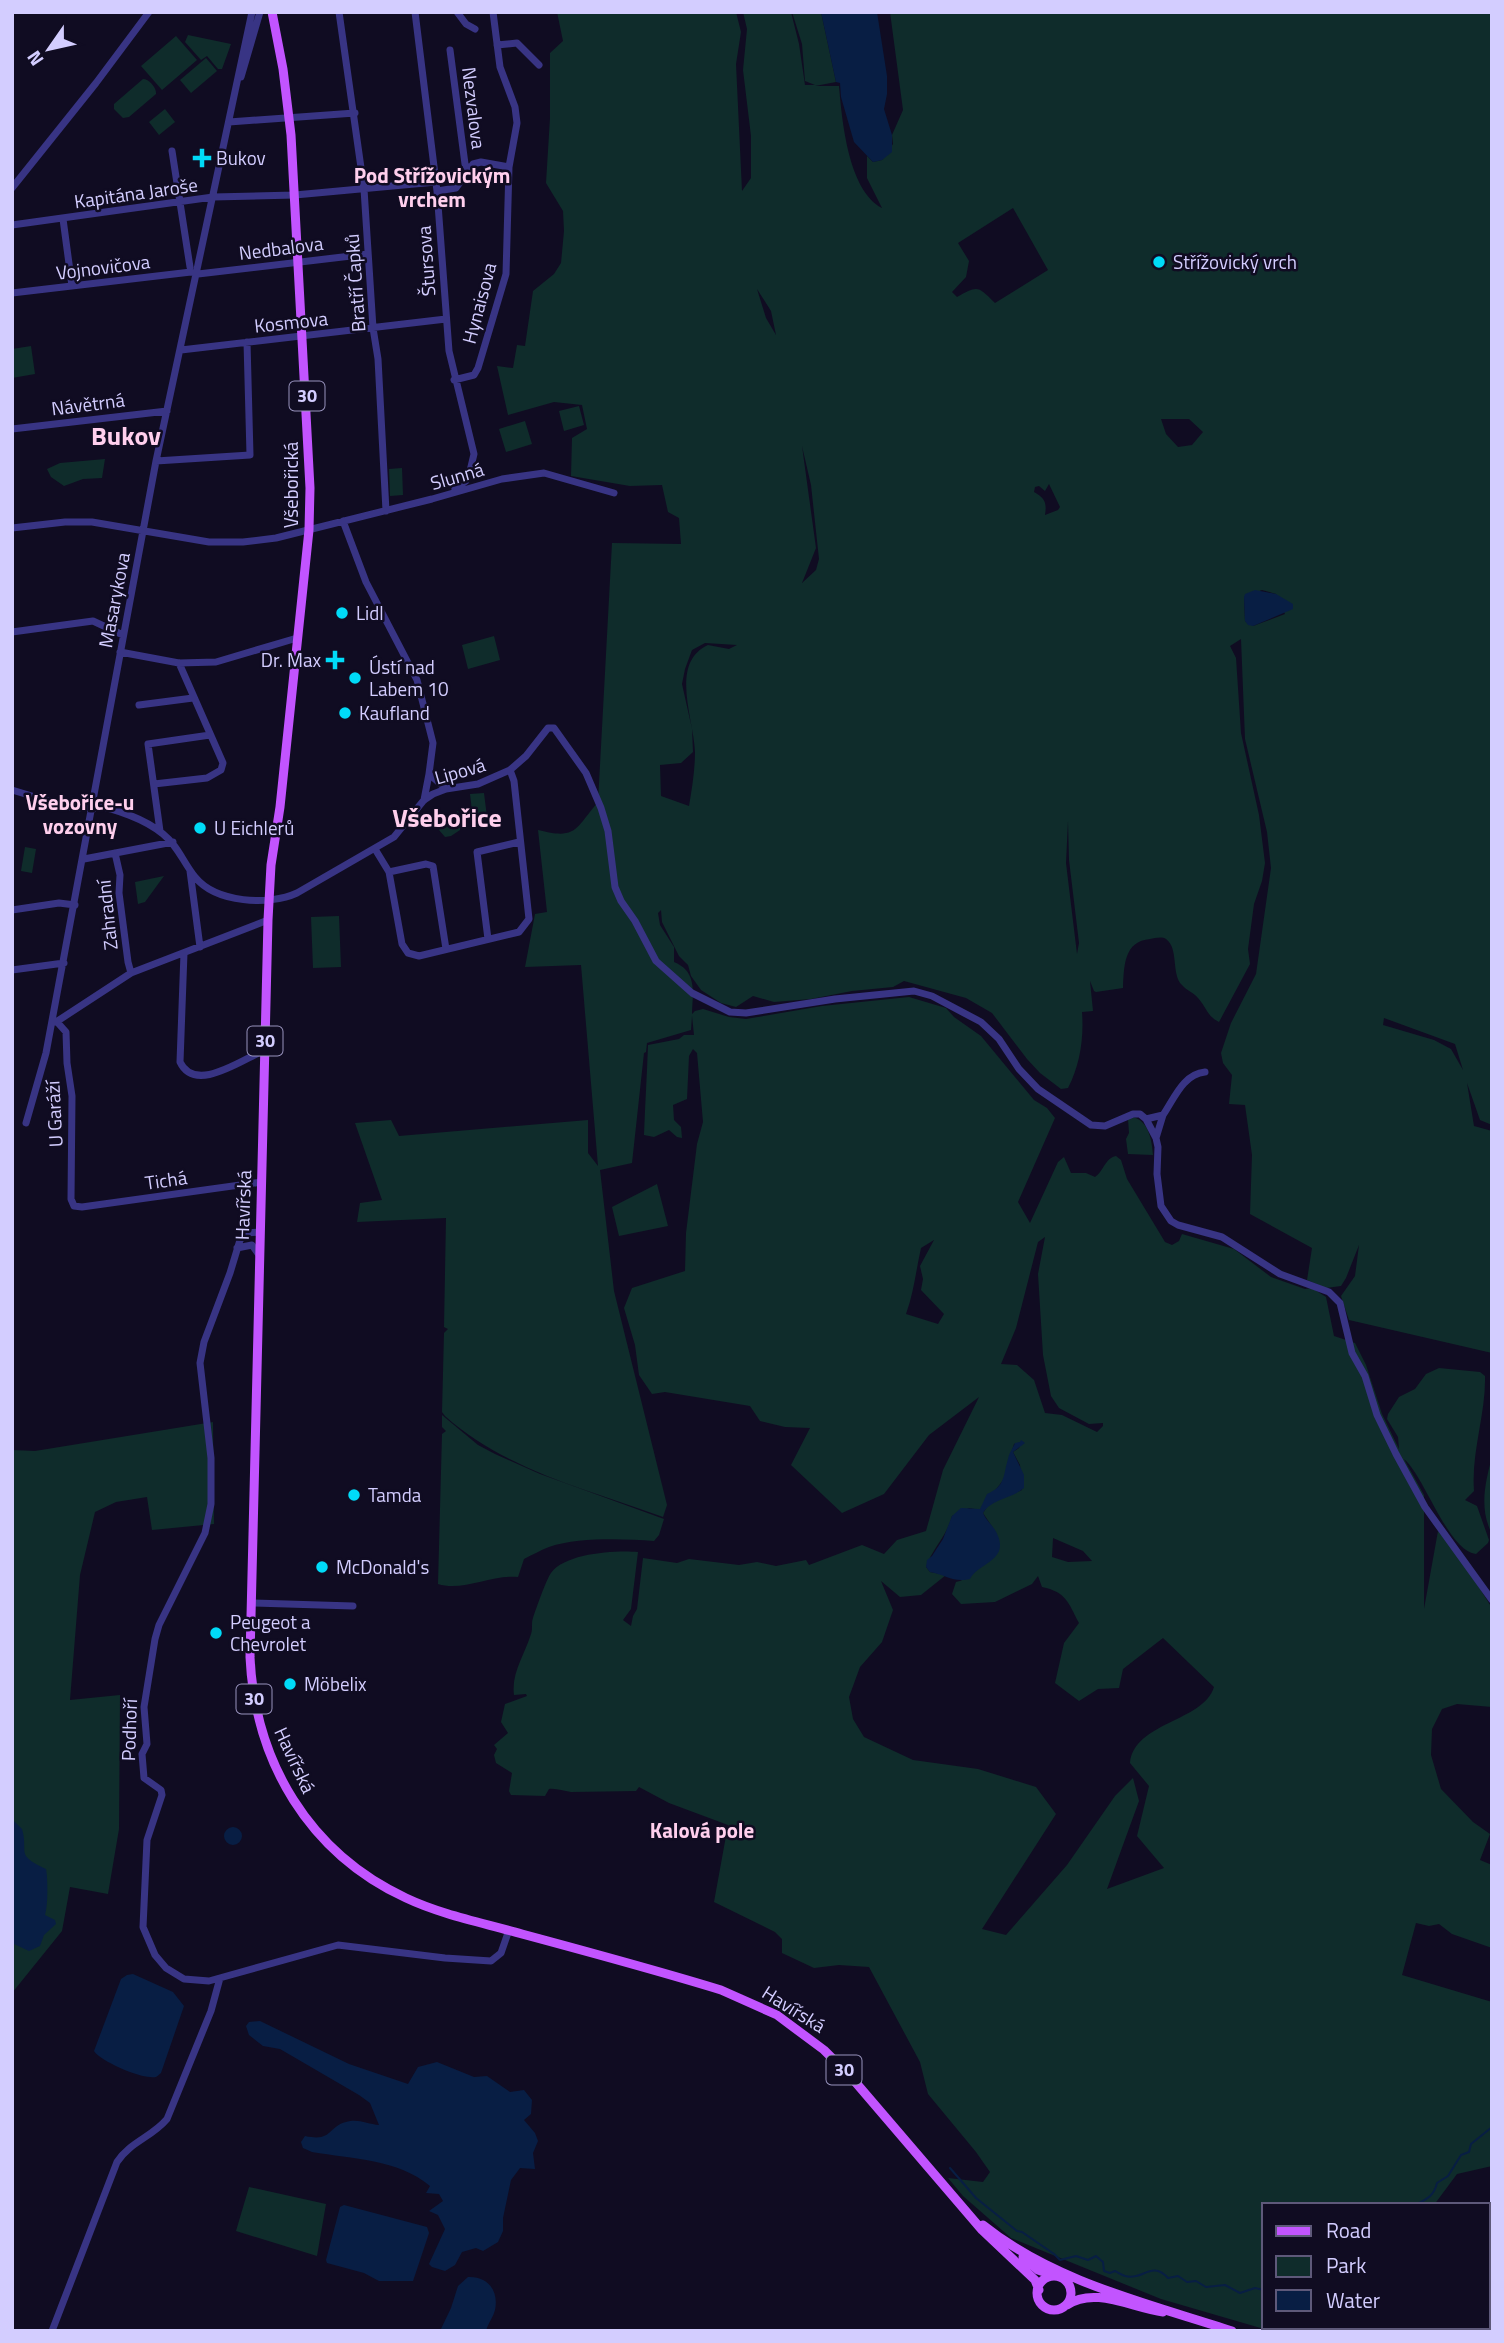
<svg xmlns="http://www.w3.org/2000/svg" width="1504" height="2343" font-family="'Titillium Web',sans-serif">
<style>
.green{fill:#0f2c2b;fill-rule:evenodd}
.water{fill:#081e44}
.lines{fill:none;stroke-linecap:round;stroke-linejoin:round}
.stream{stroke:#081e44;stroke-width:2}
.minor{stroke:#383484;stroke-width:7}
.major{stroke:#c254ff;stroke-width:9}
.poi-dot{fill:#00dbf8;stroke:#100c22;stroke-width:2.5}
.labels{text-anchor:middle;stroke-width:5;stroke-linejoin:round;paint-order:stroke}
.shield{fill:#100c22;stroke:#9893bd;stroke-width:2}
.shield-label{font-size:18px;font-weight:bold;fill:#d3cdff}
.street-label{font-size:19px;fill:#d3cdff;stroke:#100c22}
.poi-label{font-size:19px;fill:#d3cdff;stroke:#100c22;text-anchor:start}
.neighbourhood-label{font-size:21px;font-weight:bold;fill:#ffcfed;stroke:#100c22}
.district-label{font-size:26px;font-weight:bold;fill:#ffcfed;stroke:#100c22}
</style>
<rect width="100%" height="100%" fill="#100c22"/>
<!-- green -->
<path class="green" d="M557,12H736L741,32L736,64L742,191L751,178V136L743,70L747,29L743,12H791L799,44L805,85H815L805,81L802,44L792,12H821L836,82L815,86H839C842,120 848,190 882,208L867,178V156L873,162L882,160L893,144L892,135L903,110L890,12H1492V1125L1480,1120L1467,1083L1474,1126L1492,1131V1353L1349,1320L1341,1296L1355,1276L1359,1245L1346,1278L1341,1286L1326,1288L1307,1280L1312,1248L1250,1214L1252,1155L1245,1105L1229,1104L1232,1075L1223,1063L1221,1053L1231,1023L1256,974L1271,868L1267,832L1245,739L1241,639L1230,646L1236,658L1241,733L1259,815L1265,863L1262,881L1254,904L1248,949L1250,964L1219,1022C1207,1016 1207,1008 1198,998C1194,993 1186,990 1182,985C1171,975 1179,948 1166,939C1162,936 1155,938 1150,939C1124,941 1124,966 1123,988L1096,992L1094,991L1090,981L1093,1011L1082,1012C1084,1038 1080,1065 1068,1088L1061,1089L1040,1073L1027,1059L992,1013L966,998L904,981L893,987L852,991L811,999L774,1002L753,996L736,1007L721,1003L701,990L691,976L688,965L679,956L662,922L661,910L658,913L660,925L674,947V962C699,972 692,996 692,1014L695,1011L703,1009L729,1017L746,1019L822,1006L909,997L946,1008L954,1017L981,1036L1034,1100L1047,1108L1055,1118L1018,1202L1030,1223L1058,1162L1064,1157L1071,1173H1086L1095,1177C1104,1171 1105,1158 1116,1156L1121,1160L1127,1179L1165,1242L1172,1245L1179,1241L1182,1234L1234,1249L1271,1277L1305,1289L1312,1288L1326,1297L1334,1336L1355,1343L1366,1365L1382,1414L1399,1449L1398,1437L1387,1419L1388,1414L1399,1397L1415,1389L1426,1374L1439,1368L1480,1372L1485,1376C1486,1414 1471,1452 1474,1491L1465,1500L1477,1506L1489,1540L1488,1543L1476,1554C1448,1551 1425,1477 1404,1459L1424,1495V1609L1438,1531L1463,1562L1492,1608V1707L1457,1704L1442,1709L1432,1729L1431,1755L1441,1789L1473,1822L1490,1834L1480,1860L1492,1865V1948L1452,1934L1439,1924L1429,1926L1416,1923L1402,1975L1492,2002V2166L1457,2174L1434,2205H1264V2327H1287L1264,2329L1161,2299L1011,2238L963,2196L948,2178L983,2182L990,2172L976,2152L928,2094L920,2062L869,1967L839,1965L814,1968L782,1953V1939L775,1932L714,1902L728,1825L669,1803L639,1787L636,1791C615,1791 593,1792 571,1792C563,1791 556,1788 549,1789L545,1796L511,1795L509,1791L512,1773L496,1763L494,1755L497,1749L494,1745L508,1733L501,1722L505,1704L527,1696L526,1694L514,1695C511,1673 525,1654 531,1634C533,1628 531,1623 533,1618C536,1609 546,1580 551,1573C565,1553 616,1550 638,1552L631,1609L623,1620L631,1626L633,1616L637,1609L643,1558L677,1563L689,1559L739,1565L757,1562L776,1566L806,1560L809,1565L862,1545L884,1554L897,1540L926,1531L943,1470L979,1397L929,1435L884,1494L842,1513L791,1465L810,1428L785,1427L760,1421L750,1406L665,1392L652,1394L639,1375L635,1345L624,1308L632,1288L685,1271L686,1233L697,1144L703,1122L697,1053L693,1049L689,1056L687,1099L673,1105L674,1120L681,1127L682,1138L677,1137L669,1130L654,1137L644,1135C645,1105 647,1075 648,1045L679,1039L684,1035H694L692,1016L691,1030L647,1043L646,1052L644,1053L632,1163L600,1170L614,1291L667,1505L663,1517C589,1490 505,1470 445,1416L442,1412L444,1333L448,1329L444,1327L446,1218L357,1222L360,1203L382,1200L355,1123L391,1120L399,1136L588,1120V1153L598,1166L581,965L525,967L535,914L547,912L538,830C577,840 575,829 598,802L612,543L681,544L679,518L668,512L662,485L630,486L571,476L572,438L587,429L582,405L554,402L508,415L497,366L513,368L517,345L525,346L533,291L554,274L561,263L564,231L563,211L546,183L550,118V53L563,41ZM1013,208L1048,270L995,303C978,286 978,285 957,297L952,292L966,277L969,261L958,243ZM757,289L771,311L776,335L766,318ZM1161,419H1189L1203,432L1192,445L1178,447L1166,434ZM802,446L811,485L819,559L816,570L802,583L816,548ZM1049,484L1060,507L1058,510L1045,515C1047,503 1045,498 1034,492L1035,487L1039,486L1045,491ZM1262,590L1276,594L1285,614L1253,626L1245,621L1244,597ZM705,643L737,645L729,649L708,645C669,663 694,719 695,752C695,769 692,789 689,806L661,796L660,765L681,763L693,752L692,729L682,684L685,669L692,650ZM1068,821L1069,860L1079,943L1077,954L1066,863ZM1384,1018L1455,1044L1463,1070L1451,1049L1434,1040L1383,1025ZM1045,1237L1038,1274L1043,1355L1051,1396L1059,1408L1089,1424L1103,1423V1426L1097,1432L1062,1415L1045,1413L1034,1380L1017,1365L1001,1364L1016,1328L1038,1242ZM934,1240L920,1266L923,1279L921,1290L944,1314L938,1324L906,1314C914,1292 916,1270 921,1248ZM1021,1442L1019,1448L1013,1452L1020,1465L1022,1490L989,1504L983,1513L993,1528C986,1549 982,1577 956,1582L952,1594L961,1604L995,1602L1032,1584L1038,1576L1042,1587C1066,1592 1068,1602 1079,1623L1064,1643L1055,1683L1079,1701L1098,1689L1119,1688L1123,1669L1163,1638L1214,1687C1203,1722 1134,1722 1130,1763L1149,1786L1137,1836L1164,1868L1107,1889L1139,1801L1133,1778L1115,1796L1067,1865L1006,1935L982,1929L1056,1814L1036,1787L978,1769L913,1760L864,1737L853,1719L849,1697L860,1667L882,1642L893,1610L881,1581L900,1597L921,1595L946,1575L930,1572L926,1567C932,1549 947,1536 952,1516L969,1508L980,1510L1004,1479L1014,1444ZM1053,1538L1083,1551L1092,1561L1068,1562L1052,1557Z
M188,35L231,44L222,69H218L207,56L201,60L185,42Z
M176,36L197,60L162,90L141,66Z
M206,58L217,71L191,93L180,80Z
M143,79C149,79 157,88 156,94L129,117L123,118L114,109V104Z
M165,109L175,122L159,135L149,122Z
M31,346L35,374L12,378V349Z
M579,406L584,425L564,431L559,411Z
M525,421L532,444L506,452L499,429Z
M105,459L102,478L83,479L64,486L51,477L47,469L60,463Z
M402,468L403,495L390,496L389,469Z
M494,636L500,660L468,669L462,645Z
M484,793L487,817L473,819L470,794Z
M458,811L462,821L460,830L451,836L445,837L439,830V822Z
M25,847L36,849L32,873L21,871Z
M164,876L145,902L138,904L135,882Z
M339,916L341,967L313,968L311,917Z
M1133,1117C1149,1121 1152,1141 1153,1155L1128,1154L1126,1139L1129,1133L1128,1119Z
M657,1184L668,1226L619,1236L612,1207Z
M442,1415L478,1445L495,1454L540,1474L664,1519L659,1535L654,1541C624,1539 579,1537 549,1547C541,1550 532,1555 524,1559L518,1577C491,1574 463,1592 438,1584L442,1434L446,1431L442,1427Z
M213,1422L214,1524L152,1530L147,1497L116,1502L95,1512L80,1575L70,1700L120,1695L119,1829L108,1894L70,1887L62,1931L12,1993V1450L35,1451Z
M1492,1457V1534C1479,1509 1485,1483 1492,1457Z
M249,2187L326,2204L317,2256L236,2231Z"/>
<!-- water -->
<path class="water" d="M821,12H877L887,76V94L884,109L892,135V152L882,160L873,162L854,142L841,97L840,83L836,82Z
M1255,590L1276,594L1293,604V609L1253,626L1248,625L1245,621L1244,597L1245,594Z
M1021,1440L1025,1443L1013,1452L1024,1475V1488C1011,1499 991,1499 983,1513C987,1522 995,1527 998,1536C1008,1561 978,1563 970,1579C954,1583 946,1575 930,1572L926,1567L927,1560L932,1556L943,1539L952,1516L961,1508L980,1509L987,1494C1006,1486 1003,1475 1008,1459C1009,1453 1013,1448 1015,1443L1020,1442Z
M12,1819L22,1829C29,1853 14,1854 46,1869C48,1879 48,1906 45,1915L55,1920L56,1924L44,1935L40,1946L29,1951L12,1943Z
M224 1836a9 9 0 1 1 18 0a9 9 0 1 1-18 0Z
M133,1974L173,1992L184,2006L161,2073C156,2077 157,2078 150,2077C138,2077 100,2061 94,2051L121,1979L127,1975Z
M260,2021L349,2064L408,2084L418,2067L437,2062L474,2077L487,2076L510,2092L524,2090L532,2100L531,2114L524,2120L535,2133L538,2141L533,2153L535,2169L520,2168L511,2180L503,2218V2231L498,2242L483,2251L476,2248L462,2252L455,2265L445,2271L432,2267L429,2264L445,2229L438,2215L429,2211L443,2201L439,2194L426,2193L430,2186C398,2159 352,2159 312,2152L303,2148L301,2142L305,2136C333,2142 327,2127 346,2122C357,2118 368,2124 379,2125L370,2103L359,2095L280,2049L263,2046L249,2035L246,2026L249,2022Z
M344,2205L427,2227L429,2233L413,2281H379L364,2273L327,2263L326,2260L340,2207Z
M468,2277C488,2276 499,2291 495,2310C493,2318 488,2323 486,2331H440L451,2308L458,2286Z"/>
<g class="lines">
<!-- stream -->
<path class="stream" d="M950,2168L976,2198L1017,2231L1022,2232L1054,2254L1060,2260L1076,2256L1088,2260L1096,2256L1103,2262L1104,2271L1110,2273L1115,2271C1119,2273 1122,2275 1125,2276C1143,2281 1151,2260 1168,2278L1178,2276L1187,2282L1196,2281L1206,2287L1225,2285L1240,2293L1255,2288L1264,2290
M1415,2205C1427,2199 1434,2196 1437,2183L1448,2176L1461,2155L1469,2152L1471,2144L1492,2127"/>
<!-- minor -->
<path class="minor" d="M339,12L364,189L373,328L378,359L386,511
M415,12L437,191L449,351L474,454L469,475L466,481L455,489
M457,12L466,24L475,29
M497,45L517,43L539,65
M450,50L465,164L468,169
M241,77L260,12
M229,122L355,113
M172,151L190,267
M12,188L96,83L149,12
M437,191L456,188L473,164L481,162L509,167
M63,219L72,286
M12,225L213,197L295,195L436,182
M12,293L191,272L198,274L368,254
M181,350L446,319
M454,380L474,375L478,368L506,274L509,167L517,123L515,107L500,67L493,12
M12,429L167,411
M156,461L250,455L247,342
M343,521L366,582L417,680L433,743L429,774L446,789
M12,528L65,522H92L209,542H243L276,538L432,499L502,479L544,473L614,493
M12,632L93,621L123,635
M120,652L179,663L216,662L297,638
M139,705L193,698
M154,784L207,778L221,770L223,763L179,663
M12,790L68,807L93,809
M424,800L429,774
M93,805C116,809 145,819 163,834C178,846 183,862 195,877C216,903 269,906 297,893L394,837L424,800L433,794L446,789L478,784L510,770L526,756L548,728H554L586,773L601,808L608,831L615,887L621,901L635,921L656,961L692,993L730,1012L746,1013L835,999L914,991L932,996L981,1022L999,1039L1019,1069L1038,1089L1091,1125L1105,1126L1133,1114H1140L1146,1119L1156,1138L1158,1147L1157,1174L1161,1206L1171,1221L1178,1225L1222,1237L1280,1274L1329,1292L1340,1303L1352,1353L1365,1376L1377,1415L1396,1454L1425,1507L1492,1600
M160,831L148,744L210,735
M375,849L389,872L402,944L408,953L419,956L519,932L529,919L514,781L510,770
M115,853L120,875L119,893L128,962L131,973
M84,859L173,842
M190,871L200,947
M389,872L426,864L433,866L446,949
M12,910L59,903L75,905
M488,939L477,852L519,842
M184,953L180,1062C195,1094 241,1060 265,1050
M12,970L64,963
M56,1022L131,973L268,920
M58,1023L66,1032L67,1063L72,1096L71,1199L74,1206L82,1207L262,1182
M1146,1119L1163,1115C1174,1099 1183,1074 1205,1072
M26,1123L46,1053L156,461L252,12
M1156,1138L1163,1115
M260,1232L247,1233L240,1240L230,1273L204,1342L200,1363L211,1458V1504L205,1533L159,1625L155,1639L144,1707L147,1744L142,1754L144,1778L161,1790L162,1795L147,1840L143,1927L155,1955L166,1968L184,1979L209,1981L338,1945L445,1958L491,1961L501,1953L509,1930
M237,1248L252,1245L259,1255
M252,1603L353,1606
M52,2331L117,2162C130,2142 152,2137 167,2119L211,2011L220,1978"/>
<!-- major -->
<path class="major" d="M272,12L283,69L291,135L310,488L309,530L280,807L271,865L268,920L250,1657C255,1762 309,1853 406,1898C442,1915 484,1923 522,1934C589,1952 656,1970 721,1990L777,2015L824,2050L851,2077L982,2230L1035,2280L1039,2290
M983,2225C1054,2282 1147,2303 1232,2331
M1023,2257L1038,2270L1053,2275
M1037 2293a17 17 0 1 1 34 0a17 17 0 1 1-34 0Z
M1067,2305C1095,2286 1132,2308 1163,2312"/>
</g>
<!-- markers -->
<g class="poi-dot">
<path d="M198.5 147.5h7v7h7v7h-7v7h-7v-7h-7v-7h7z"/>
<circle cx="1159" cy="262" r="7"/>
<circle cx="342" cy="613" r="7"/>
<path d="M331.5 649.5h7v7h7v7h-7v7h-7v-7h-7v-7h7z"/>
<circle cx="355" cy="678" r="7"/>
<circle cx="345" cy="713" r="7"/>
<circle cx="200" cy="828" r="7"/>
<circle cx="354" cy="1495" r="7"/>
<circle cx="322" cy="1567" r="7"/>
<circle cx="216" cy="1633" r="7"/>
<circle cx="290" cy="1684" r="7"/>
</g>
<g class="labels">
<!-- shield labels -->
<g class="shield">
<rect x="289.5" y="381.5" width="35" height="29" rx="5"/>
<rect x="247.5" y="1026.5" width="35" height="29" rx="5"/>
<rect x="236.5" y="1684.5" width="35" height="29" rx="5"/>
<rect x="826.5" y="2055.5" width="35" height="29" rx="5"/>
</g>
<g class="shield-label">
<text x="307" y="402">30</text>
<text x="265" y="1047">30</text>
<text x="254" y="1705">30</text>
<text x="844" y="2076">30</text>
</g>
<!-- street labels -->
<g class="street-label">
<text transform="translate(474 108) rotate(83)" y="7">Nezvalova</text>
<text transform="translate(136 193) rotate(-8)" y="7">Kapitána Jaroše</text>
<text transform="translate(281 248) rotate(-7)" y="7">Nedbalova</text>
<text transform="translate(426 261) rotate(-94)" y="7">Štursova</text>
<text transform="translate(103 267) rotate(-7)" y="7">Vojnovičova</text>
<text transform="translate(355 283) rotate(-94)" y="7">Bratří Čapků</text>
<text transform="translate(479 303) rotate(-75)" y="7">Hynaisova</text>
<text transform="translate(291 322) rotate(-6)" y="7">Kosmova</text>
<text transform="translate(88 404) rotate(-7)" y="7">Návětrná</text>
<text transform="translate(457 476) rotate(-16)" y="7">Slunná</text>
<text transform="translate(291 485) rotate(-90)" y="7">Všebořická</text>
<text transform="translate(114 600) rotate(-79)" y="7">Masarykova</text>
<text transform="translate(460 771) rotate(-16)" y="7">Lipová</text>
<text transform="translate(107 915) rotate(-96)" y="7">Zahradní</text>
<text transform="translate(54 1114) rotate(-93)" y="7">U Garáží</text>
<text transform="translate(166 1180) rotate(-8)" y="7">Tichá</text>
<text transform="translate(243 1205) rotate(-88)" y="7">Havířská</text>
<text transform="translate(129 1730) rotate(-88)" y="7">Podhoří</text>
<text transform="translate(295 1760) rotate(65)" y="7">Havířská</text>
<text transform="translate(794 2009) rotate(32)" y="7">Havířská</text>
</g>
<!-- poi labels -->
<g class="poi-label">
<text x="216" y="165">Bukov</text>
<text x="1173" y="269">Střížovický vrch</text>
<text x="356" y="620">Lidl</text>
<text x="321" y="667" text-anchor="end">Dr. Max</text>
<text x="369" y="674">Ústí nad<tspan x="369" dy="22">Labem 10</tspan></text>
<text x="359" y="720">Kaufland</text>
<text x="214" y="835">U Eichlerů</text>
<text x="368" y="1502">Tamda</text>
<text x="336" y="1574">McDonald's</text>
<text x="230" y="1629">Peugeot a<tspan x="230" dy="22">Chevrolet</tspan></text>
<text x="304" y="1691">Möbelix</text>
</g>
<!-- neighbourhood labels -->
<g class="neighbourhood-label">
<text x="432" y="183">Pod Střížovickým<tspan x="432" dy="24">vrchem</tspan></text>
<text x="80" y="810">Všebořice-u<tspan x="80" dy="24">vozovny</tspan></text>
<text x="702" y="1838">Kalová pole</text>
</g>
<!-- district labels -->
<g class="district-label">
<text x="126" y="445">Bukov</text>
<text x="447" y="827">Všebořice</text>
</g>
</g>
<!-- border -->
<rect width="1504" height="2343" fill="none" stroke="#d3cdff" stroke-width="28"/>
<!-- legend -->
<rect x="1262" y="2203" width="228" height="126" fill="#100c22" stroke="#5e597a" stroke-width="2"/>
<rect x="1276" y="2226" width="35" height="10" fill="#c254ff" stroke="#5e597a" stroke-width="2"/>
<text x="1326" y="2238" font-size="21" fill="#d3cdff">Road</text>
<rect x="1276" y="2256" width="35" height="21" fill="#0f2c2b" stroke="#5e597a" stroke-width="2"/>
<text x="1326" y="2273" font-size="21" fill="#d3cdff">Park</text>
<rect x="1276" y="2290" width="35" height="21" fill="#081e44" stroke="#5e597a" stroke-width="2"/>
<text x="1326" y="2308" font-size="21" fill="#d3cdff">Water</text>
<!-- north arrow -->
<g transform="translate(49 49) rotate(236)" stroke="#100c22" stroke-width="5" paint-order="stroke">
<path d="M0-5L12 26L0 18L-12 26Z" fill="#d3cdff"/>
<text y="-10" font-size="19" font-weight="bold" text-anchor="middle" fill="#d3cdff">N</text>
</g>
</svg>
